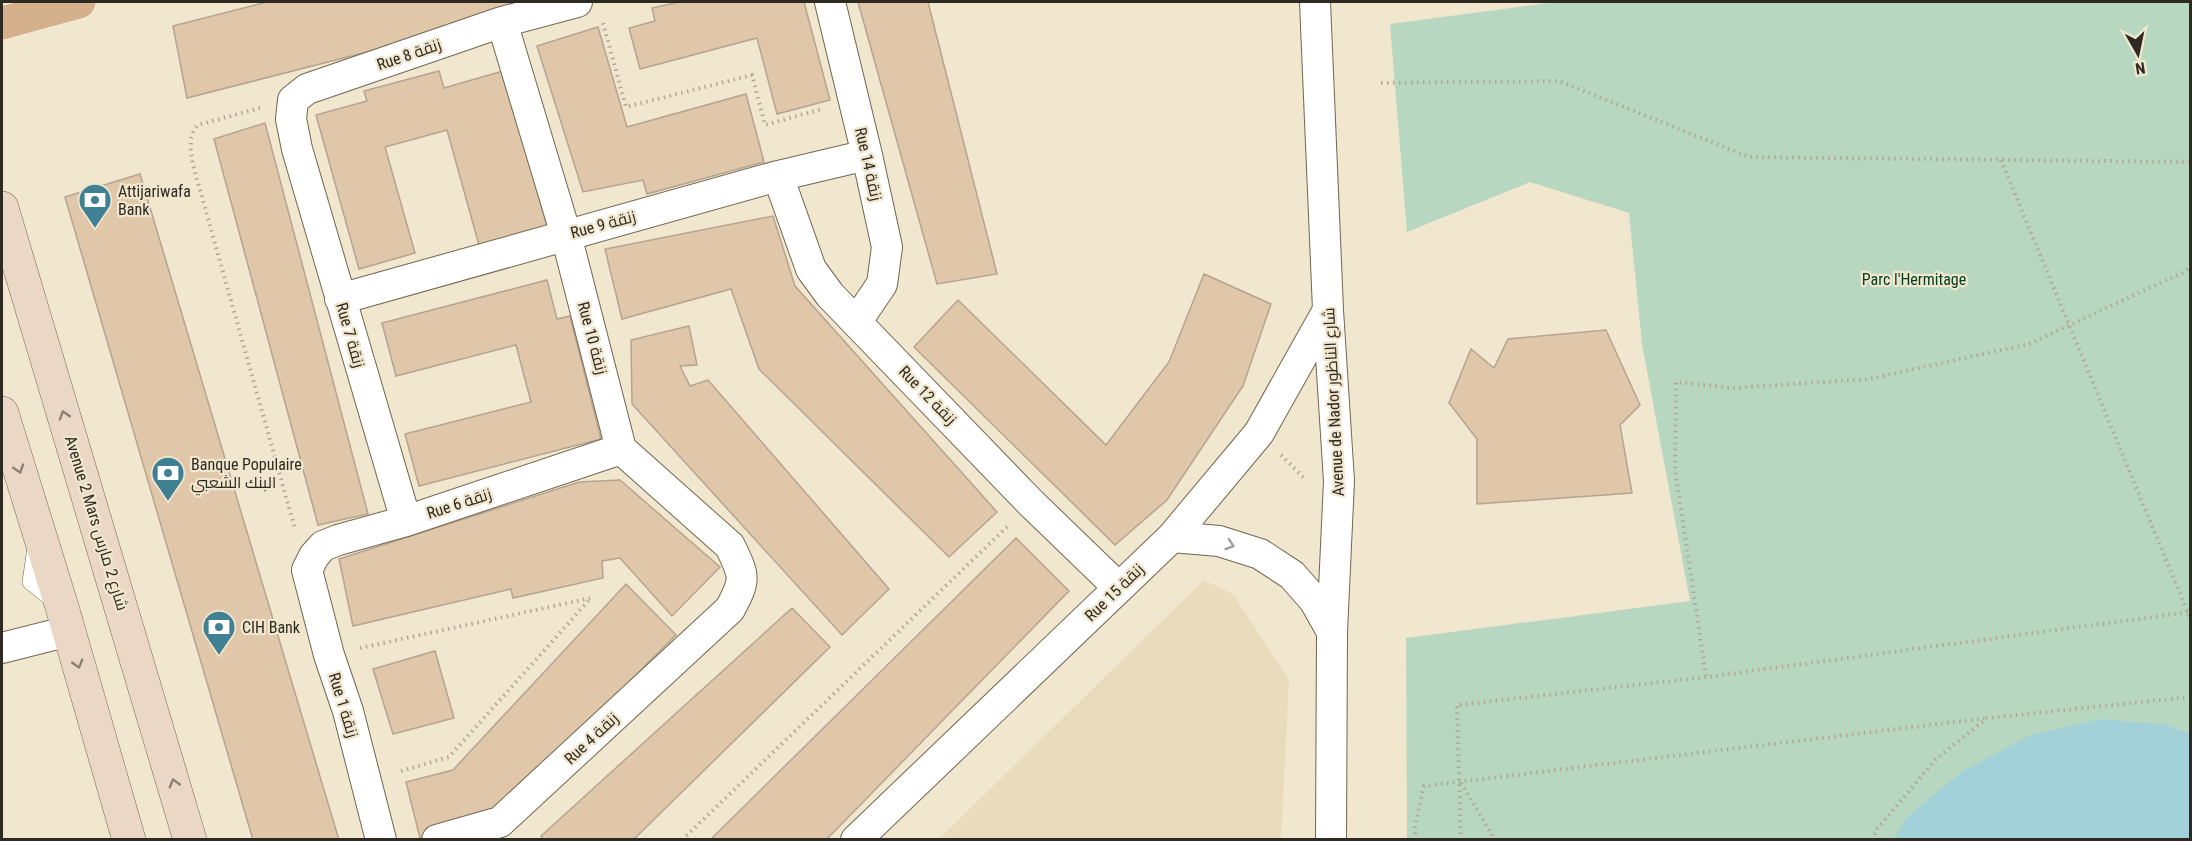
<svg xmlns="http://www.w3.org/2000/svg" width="2192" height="841" font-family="'Roboto Condensed',Cairo,sans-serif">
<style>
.built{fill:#e9dbbb}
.green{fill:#b8d7c1}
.water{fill:#a2d1d9}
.building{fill:#e0c7a9;stroke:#b5a490;stroke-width:1.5}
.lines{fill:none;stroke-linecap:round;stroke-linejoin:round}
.service-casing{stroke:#706751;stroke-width:16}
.minor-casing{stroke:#706751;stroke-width:32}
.secondary-casing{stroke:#706751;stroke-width:34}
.primary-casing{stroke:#fff;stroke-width:34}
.path{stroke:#b0a895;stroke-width:4;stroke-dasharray:1.5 4.5;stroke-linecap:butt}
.service{stroke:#fff;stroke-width:15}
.minor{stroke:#fff;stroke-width:30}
.secondary{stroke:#ead7c6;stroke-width:33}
.primary{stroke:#d5b08d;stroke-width:33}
.oneway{stroke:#8c8074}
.oneway2{stroke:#a19f9b}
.labels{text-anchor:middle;stroke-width:4.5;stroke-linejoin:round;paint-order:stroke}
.street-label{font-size:16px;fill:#2e2a21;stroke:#f1e6ce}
.poi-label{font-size:16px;fill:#2e2a21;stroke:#f1e6ce;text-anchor:start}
.park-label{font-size:16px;fill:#034122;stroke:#f1e6ce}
</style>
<rect width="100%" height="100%" fill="#f1e6ce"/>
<!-- built -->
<path class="built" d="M1204,580L1233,594L1289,680L1281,839H939Z"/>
<!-- green -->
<path class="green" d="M1557,2H2190V839H1407L1406,638L1690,601L1642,344L1629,213L1530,182L1407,232L1390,24Z"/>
<!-- water -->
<path class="water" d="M2101,719L2167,725L2190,734V839H1894L1908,816L1963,771L2031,735Z"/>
<!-- building -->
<path class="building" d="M267,2H563L187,98L173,26Z
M679,2H804L830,100L777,114L757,38L640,69L629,28L655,21L652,8Z
M858,2H928L997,274L937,284Z
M598,27L627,127L746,94L764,162L647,194L643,180L583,192L537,46Z
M439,71L444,88L503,71L547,226L479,245L447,130L385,147L415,253L359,269L316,115L367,101L364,91Z
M265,123L368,514L318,525L214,139Z
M140,174L339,840H253L65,197Z
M773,216L795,286L997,512L949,557L759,369L731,289L622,319L605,249Z
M1204,274L1271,304L1243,386L1167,500L1115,545L914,347L958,300L1106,445L1169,362Z
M547,280L557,319L570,316L601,439L419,486L405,434L531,402L516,345L396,376L382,323Z
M689,326L697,365L680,366L690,386L708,380L889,589L842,635L632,404L631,340Z
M1606,330L1640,405L1620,425L1632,493L1477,504V439L1449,403L1471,349L1494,368L1508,339Z
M620,480L720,567L672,616L620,558L602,561L603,578L513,598L511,589L353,626L339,559L579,482Z
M1016,538L1069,591L826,840H710Z
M626,584L676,635L494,817L420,838L406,782L453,770Z
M792,608L830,647L633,840H544L541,836Z
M435,651L454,718L393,734L373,669Z"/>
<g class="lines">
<!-- service casing -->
<g class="service-casing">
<path id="service" d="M35,548L30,582L54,601"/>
</g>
<!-- minor casing -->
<g class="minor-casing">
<path id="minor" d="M830,2L867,155L887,247L882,284L857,321
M1315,2L1328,310L1339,481L1332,632L1331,840
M778,176L811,269L830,295L1031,503L1118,587
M340,299L778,176L867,155
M406,521L297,149L291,119L293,100L307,89L502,22L577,2
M1172,537L1219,541L1260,554L1292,575L1314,600L1332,632
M2,648L69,631
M381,840L348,711L329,655L307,570L314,556L323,546L338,540L406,521L621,449
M437,840L500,822L730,609C746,579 745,577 730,546L621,449L566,235L502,22
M856,840L1172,537L1259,433L1328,310"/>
</g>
<!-- secondary casing -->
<g class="secondary-casing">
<path id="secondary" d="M2,208L190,840
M2,413L62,607L129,840"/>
</g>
<!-- primary casing -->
<g class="primary-casing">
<path id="primary" d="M2,23L79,2"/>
</g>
<!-- path -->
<path class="path" d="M603,23L626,107L752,75L765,125L822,109
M1381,83L1559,81L1749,157L2190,162
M260,108L198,125C187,137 191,150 193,165L295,529
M2001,160L2190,618
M1281,455L1305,479
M360,648L591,598L449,757L398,772
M1706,676L1675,469L1676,382L1732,388L1869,379L2029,344L2184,272L2190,267
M1461,783L1495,840
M682,840L1009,525
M1415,840V826L1424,786L1987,718
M1461,840L1457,705L1706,677L2190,612
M1872,840L1877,829L1936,759L1987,718L2190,697"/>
<!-- service -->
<use href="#service" class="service"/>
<!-- minor -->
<use href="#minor" class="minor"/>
<!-- secondary -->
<use href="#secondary" class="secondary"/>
<!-- primary -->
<use href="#primary" class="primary"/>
</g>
<!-- one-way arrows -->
<defs><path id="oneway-chevron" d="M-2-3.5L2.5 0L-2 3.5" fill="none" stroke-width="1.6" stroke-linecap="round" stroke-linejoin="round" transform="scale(1.5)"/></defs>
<g class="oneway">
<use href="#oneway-chevron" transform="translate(64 415) rotate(-107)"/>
<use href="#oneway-chevron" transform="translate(19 469) rotate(72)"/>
<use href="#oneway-chevron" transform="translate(78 664) rotate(74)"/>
<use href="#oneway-chevron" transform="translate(174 783) rotate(-106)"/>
</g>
<use class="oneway2" href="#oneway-chevron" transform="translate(1230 545) rotate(18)"/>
<!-- icons -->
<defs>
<g id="bank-pin" transform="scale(1.725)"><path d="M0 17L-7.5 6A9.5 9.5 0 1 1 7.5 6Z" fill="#3f8092" stroke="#f1e6ce"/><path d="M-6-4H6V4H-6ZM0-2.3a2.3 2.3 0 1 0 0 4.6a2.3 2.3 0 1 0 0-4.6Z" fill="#fff"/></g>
</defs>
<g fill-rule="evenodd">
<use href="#bank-pin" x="95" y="200"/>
<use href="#bank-pin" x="168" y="473"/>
<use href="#bank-pin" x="219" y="627"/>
</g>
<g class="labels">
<!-- street labels -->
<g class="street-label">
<text transform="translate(409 54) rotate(-19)" y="6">Rue 8 زنقة</text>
<text transform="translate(869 164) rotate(77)" y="6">Rue 14 زنقة</text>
<text transform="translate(603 224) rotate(-15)" y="6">Rue 9 زنقة</text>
<text transform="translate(351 335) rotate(74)" y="6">Rue 7 زنقة</text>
<text transform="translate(593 338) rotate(75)" y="6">Rue 10 زنقة</text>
<text transform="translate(928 395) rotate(46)" y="6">Rue 12 زنقة</text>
<text transform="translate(1333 402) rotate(-93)" y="6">Avenue de Nador شارع الناظور</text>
<text transform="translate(459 503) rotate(-18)" y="6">Rue 6 زنقة</text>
<text transform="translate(97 523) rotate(73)" y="6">Avenue 2 Mars شارع 2 مارس</text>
<text transform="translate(1114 592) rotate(-44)" y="6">Rue 15 زنقة</text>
<text transform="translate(344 705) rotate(73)" y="6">Rue 1 زنقة</text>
<text transform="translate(591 738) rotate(-43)" y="6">Rue 4 زنقة</text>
</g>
<!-- poi labels -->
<g class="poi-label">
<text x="118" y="197">Attijariwafa<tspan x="118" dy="18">Bank</tspan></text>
<text x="191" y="470">Banque Populaire<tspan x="191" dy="18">البنك الشعبي</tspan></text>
<text x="242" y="633">CIH Bank</text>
</g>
<!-- park labels -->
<g class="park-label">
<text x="1914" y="285">Parc l'Hermitage</text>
</g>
</g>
<!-- border -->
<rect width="2192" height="841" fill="none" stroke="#2e2a21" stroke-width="6"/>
<!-- north arrow -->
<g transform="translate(2138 54) rotate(171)" stroke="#f1e6ce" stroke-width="4.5" paint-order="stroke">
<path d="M0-4.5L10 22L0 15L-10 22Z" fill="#2e2a21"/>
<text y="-9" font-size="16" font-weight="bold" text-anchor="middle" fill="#2e2a21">N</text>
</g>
</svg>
